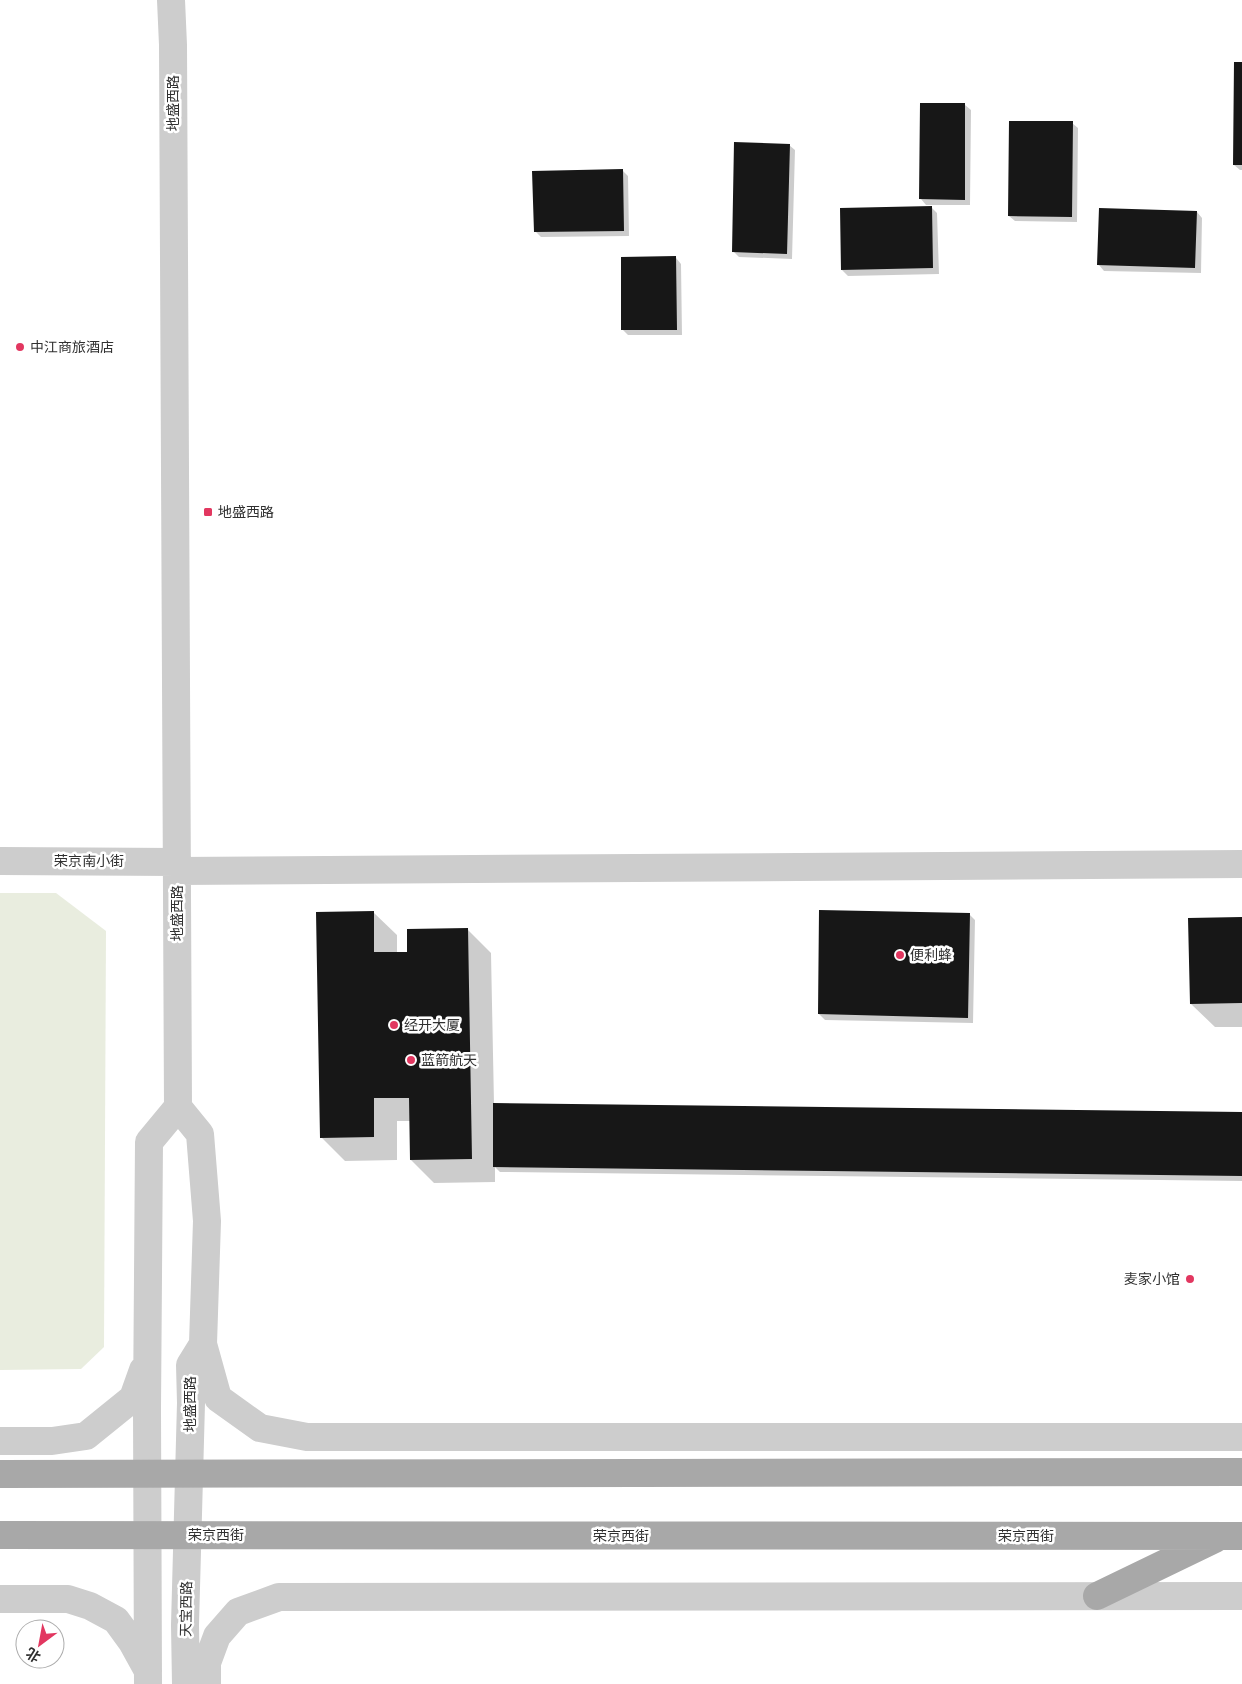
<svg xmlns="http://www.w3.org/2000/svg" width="1242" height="1684" font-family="Jost,'Noto Sans SC',sans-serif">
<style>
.green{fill:#e9eddf}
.shadow{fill:#0003}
.building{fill:#171717}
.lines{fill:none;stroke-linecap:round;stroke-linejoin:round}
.minor{stroke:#cdcdcd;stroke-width:28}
.major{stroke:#a8a8a8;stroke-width:28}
.poi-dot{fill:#e23760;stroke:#fff;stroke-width:2}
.labels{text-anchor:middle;stroke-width:5;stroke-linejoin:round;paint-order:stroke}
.street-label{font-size:14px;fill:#303030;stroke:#fff}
.poi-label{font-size:14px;fill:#303030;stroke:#fff;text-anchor:start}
</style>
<rect width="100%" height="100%" fill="#fff"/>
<!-- green -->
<path class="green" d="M0,893H56L106,931L104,1347L81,1369L0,1370Z"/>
<!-- shadow -->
<path class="shadow" d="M1242,64V170H1240L1234,165Z
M965,105L971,110L970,205H926L921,199Z
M1072,123L1078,128L1077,222L1015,221L1009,216Z
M789,145L795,150L792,259L739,257L733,251Z
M622,170L628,176L629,236L541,237L535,231Z
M931,207L937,213L939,274L848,276L842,270Z
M1197,212L1202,218L1201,273L1104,271L1099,265Z
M676,258L681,264L682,335H628L622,329Z
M373,912L397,935V953H408L467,929L491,953L494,1104L1242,1113V1181L500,1172L495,1167V1182L434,1183L411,1160L410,1121H397V1160L345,1161L321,1137Z
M969,914L975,920L973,1023L825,1020L819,1014Z
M1242,919V1027H1215L1191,1004Z"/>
<!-- building -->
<path class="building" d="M1234,62H1242V165H1233Z
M920,103H965V200L919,199Z
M1009,121H1073L1072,217L1008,216Z
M734,142L790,144L787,254L732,252Z
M623,169L624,231L534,232L532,171Z
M932,206L933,268L841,270L840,208Z
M1099,208L1197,211L1195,268L1097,265Z
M676,256L677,330H621V257Z
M819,910L970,913L968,1018L818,1014Z
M374,911V952H407V929L468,928L472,1159L410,1160L409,1098H374V1137L320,1138L316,912Z
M1242,917V1003L1190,1004L1188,918Z
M493,1103L1242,1112V1176L493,1167Z"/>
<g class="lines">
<!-- minor -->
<path class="minor" d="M171,0L173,45L178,1107L200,1134L207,1221L203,1344L190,1365L191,1403L185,1625L186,1684
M0,861L177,862
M177,871L1242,864
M203,1344L218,1398L260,1428L307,1437H1242
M0,1441H52L86,1436L133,1398L143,1370
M0,1599H68L90,1606L116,1620L132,1642L148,1671
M148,1684L147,1409L149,1142L178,1107
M207,1684V1663L217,1636L238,1612L279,1597L1242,1596"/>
<!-- major -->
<path class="major" d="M0,1474L1242,1472
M0,1535L1242,1536
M1097,1596L1215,1539"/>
</g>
<!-- markers -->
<g class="poi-dot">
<circle cx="20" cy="347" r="5"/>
<rect x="203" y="507" width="10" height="10" rx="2.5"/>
<circle cx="900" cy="955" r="5"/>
<circle cx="394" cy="1025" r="5"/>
<circle cx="411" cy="1060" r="5"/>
<circle cx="1190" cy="1279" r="5"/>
</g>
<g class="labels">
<!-- street labels -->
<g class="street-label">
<text transform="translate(173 103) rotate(-90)" y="5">地盛西路</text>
<text x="89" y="866">荣京南小街</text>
<text transform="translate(177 913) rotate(-90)" y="5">地盛西路</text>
<text transform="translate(190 1404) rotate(-90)" y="5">地盛西路</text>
<text x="216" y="1540">荣京西街</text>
<text x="621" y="1541">荣京西街</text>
<text x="1026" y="1541">荣京西街</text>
<text transform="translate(186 1609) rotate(-89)" y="5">天宝西路</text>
</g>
<!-- poi labels -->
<g class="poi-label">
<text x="30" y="352">中江商旅酒店</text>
<text x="218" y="517">地盛西路</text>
<text x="910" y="960">便利蜂</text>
<text x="404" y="1030">经开大厦</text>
<text x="421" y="1065">蓝箭航天</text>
<text x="1180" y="1284" text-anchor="end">麦家小馆</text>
</g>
</g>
<!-- north arrow -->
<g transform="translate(40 1644) rotate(212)"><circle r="24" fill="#ffffff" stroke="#acacac"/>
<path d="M0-4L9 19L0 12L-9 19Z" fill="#e23760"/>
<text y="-8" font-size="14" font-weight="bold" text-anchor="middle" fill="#303030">北</text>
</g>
</svg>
